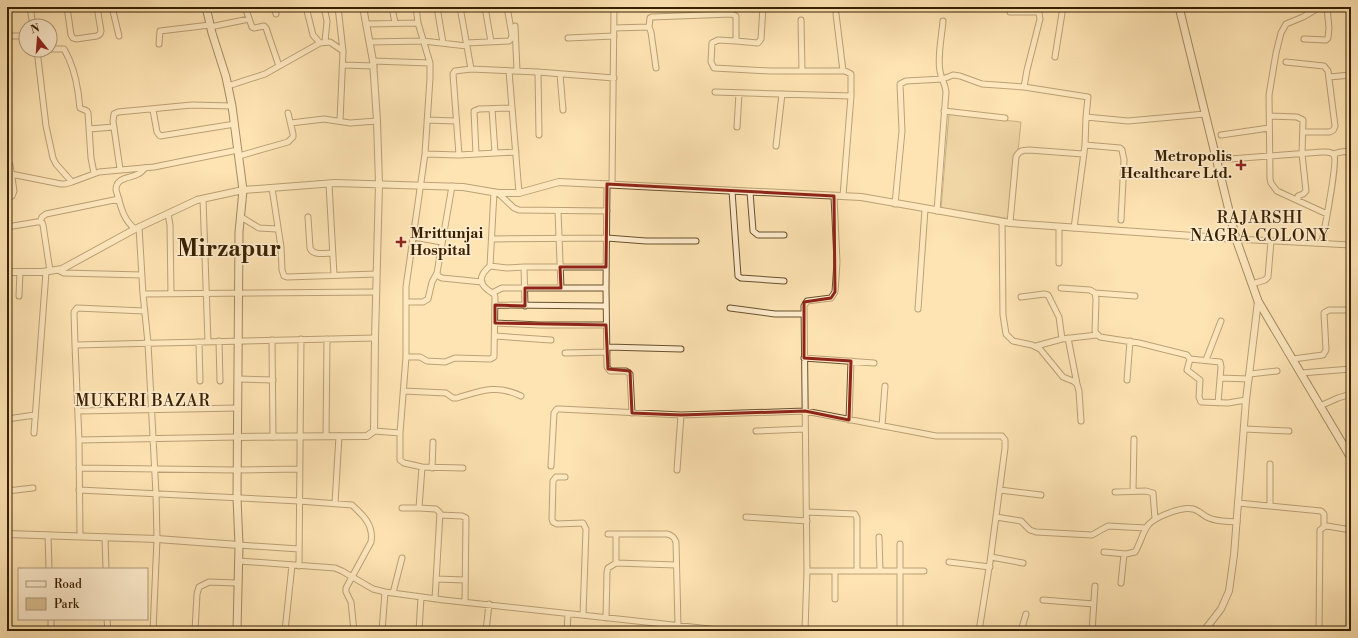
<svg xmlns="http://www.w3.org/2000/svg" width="1358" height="638" font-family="'Libre Bodoni',serif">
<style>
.green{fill:#ddc395;stroke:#8a724b}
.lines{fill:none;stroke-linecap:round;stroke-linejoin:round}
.minor-casing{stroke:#69512e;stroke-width:7}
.tertiary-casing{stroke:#69512e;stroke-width:8}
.secondary-casing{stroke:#372001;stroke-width:9}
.minor{stroke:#ffedce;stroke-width:5}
.tertiary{stroke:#ffedce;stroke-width:6}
.secondary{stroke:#ffedce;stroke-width:7}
.marked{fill:none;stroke:#8f2418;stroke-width:3;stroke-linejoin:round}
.poi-dot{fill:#8f2418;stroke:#ffedce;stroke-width:1.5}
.labels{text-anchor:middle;stroke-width:3.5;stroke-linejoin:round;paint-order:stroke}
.poi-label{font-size:15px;font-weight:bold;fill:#372001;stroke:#ffedce;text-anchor:end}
.neighbourhood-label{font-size:16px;letter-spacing:1px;fill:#372001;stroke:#ffedce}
.town-label{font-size:23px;font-weight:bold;fill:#372001;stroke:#ffedce}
</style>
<rect width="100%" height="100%" fill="#ffe4b3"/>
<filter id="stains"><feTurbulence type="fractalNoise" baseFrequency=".005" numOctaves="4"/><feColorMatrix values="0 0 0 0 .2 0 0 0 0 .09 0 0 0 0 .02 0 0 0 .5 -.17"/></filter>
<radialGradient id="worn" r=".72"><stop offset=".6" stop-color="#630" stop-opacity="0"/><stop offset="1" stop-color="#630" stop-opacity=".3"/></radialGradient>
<!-- green -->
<path class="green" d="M949,114L1021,122L1011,219L941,208Z"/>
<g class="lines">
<!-- minor casing -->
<g class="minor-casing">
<path id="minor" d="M30,7L33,26
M67,7L71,35L73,38L76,39L97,36L100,34L101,31L97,7
M112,7L119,36
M245,7L252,27L254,28L264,26L266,28L279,66
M274,7L276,14
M306,7L313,35L320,43
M324,7L327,21L325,42
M338,7L343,51L340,121
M392,7L395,23
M437,7L443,43
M460,7L471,69
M485,7L491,42
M1320,7L1303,17L1286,24L1281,33L1276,53L1269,95L1270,179L1271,183L1277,191L1327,214
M1010,12H1039
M836,14L843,71
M801,20L802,71
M366,24L418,23
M515,26L517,71
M7,27L10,36H26
M210,27L249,19
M649,27L650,18L652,17L731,14L736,16V41L758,43L761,39L763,7
M614,28L649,27L651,32L656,68
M568,38L614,36
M1304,39L1326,40L1328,38L1329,28L1327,7
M736,41L718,40L712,43L711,62L714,68L770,71H845L851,74V96
M370,42L423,41L467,46
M466,43L509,41L511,39L512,35L507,7
M159,44L160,31L210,25
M50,49H64C71,61 76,78 78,92C79,97 79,103 80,108L87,111L88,113L91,158L94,173
M37,50L46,126L53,158L56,164L72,182L99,172L154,167L238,150
M37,51L47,50
M1055,57L1063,7
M373,61L430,63
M1286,62L1324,66L1328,71L1335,126C1334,130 1333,131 1329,132H1303
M343,65L374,66
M509,71L519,193
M538,72L539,135
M560,74L563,110
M1329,77L1351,75
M228,86L265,74L320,43L330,42L343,51
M1024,87L1088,97L1086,117
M715,92L851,96L843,196
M492,109L495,153
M153,110L157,132L160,136L235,124
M944,111L1005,118
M1269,116L1297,117L1303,120L1302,154L1306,191L1303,194L1298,196V200
M427,120L456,121
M291,123L324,119L350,123L377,121
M737,127L739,93
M89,129L114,127
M1221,135L1269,128
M1085,145L1120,148L1122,150L1124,160L1121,220
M776,146L782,94
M425,154L459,155L453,74L455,71L471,69L538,72L614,78
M476,154L474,111L479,109L512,108
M1333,154L1341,152L1351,151
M459,155L516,152
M239,156L288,142L293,137V134L288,113
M1217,160L1322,152C1326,152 1331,151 1334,155C1338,161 1324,231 1322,243
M120,169L113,121L114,114L118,112L192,105L232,106
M11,174L61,184H65L72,182
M329,184L334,275
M607,184L606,288L607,367L610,371H626L630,374L632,413
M612,184L614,7
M452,186L437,273L438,276L442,278L482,282
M272,188L281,247L282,270L284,276L287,277L376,274
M732,191L738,276L741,278L784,281
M494,192L490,266L507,268L524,267H606
M750,192L753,231L758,235H784
M498,193L514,208L519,210L607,211
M7,197L12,196L14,191L10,165
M203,199L208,342
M895,204L902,131L900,84L906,81L943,79L953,75L960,76L982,84L1024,87L1027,70L1040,19L1038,7
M558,211L561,288
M937,211L946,92C945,82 941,79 940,71C937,58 942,35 943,21
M168,214L170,225L171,293
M241,217L259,228L277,229
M308,217L310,248C313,256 325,253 332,253
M40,222L42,217L46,214L119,199
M1002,222L1003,315L1006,334L1013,341L1032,345L1040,349L1063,377L1073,381L1077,384L1079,391L1081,421
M1010,223L1016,157C1019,151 1022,150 1029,150L1083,154
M7,227L37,222H42L43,225L50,271
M139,227L143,294L148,343L156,494L157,539L153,631
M1074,228L1085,145L1086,117L1128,121L1205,114
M135,229C122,218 121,206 116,190C116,177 129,179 138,174C141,173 143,170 145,168
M413,237L442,242
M492,239L607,238L646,241H696
M1236,239L1351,245
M1059,263V227
M524,267L525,306
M58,270L64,273L142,275
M1252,284L1265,280L1268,277L1271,241
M1061,288L1090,290L1095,293L1096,299L1095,331L1096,333L1100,337L1139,343L1187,355L1190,359L1187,370L1200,380L1199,397L1201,402L1228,403L1246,400
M492,293L502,288H606
M1095,293L1135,296
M143,294L376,292
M19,296L20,272
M1021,297L1044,294L1048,295L1059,317L1062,339
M406,302H423L428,299L432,282L437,273
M495,305L606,306
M730,308L775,314H804
M918,309L925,209
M495,323L540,325H606
M495,336L551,340
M1068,338L1077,384
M272,340L273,437
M219,341L220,381
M199,342L200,381
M75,345L74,312L77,308L144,311
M1036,346L1062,339L1097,335
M607,347L681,349
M565,353L607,352
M406,357H420L427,361L445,362L455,358L490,359L494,357L495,297L494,294C480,286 476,278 490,266
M804,358L874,363
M1190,359L1220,362L1221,367L1218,403
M1293,359L1323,355L1326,350L1324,313L1329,310H1351
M1206,360L1221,321
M1301,373L1351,369
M1250,374L1277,371
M1220,378L1249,379
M238,379L273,380
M1127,380L1130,341
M404,391L446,393L453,398H457C481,391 496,384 521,396
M1320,406L1338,398L1351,394
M78,411L238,408
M7,419L35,415
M849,420L851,361
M882,426L885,386
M1244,429L1289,431
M374,431L400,433V460L404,463L422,467L419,508L436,509L440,513L435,599
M756,431L805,429
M34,433L46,272
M400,433L406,357V287L425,154L430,78V63L418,23L416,7
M326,436L327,339
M79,440L237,437
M1270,464V506
M551,466L554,413L557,409H560L681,415L805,411L936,436H1002L1005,440V448L990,562L979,631
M422,467L463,468
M79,468L237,470L299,469
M432,468L433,442
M677,470L681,415
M565,477H556L553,481L552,519L553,522L557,524L583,523L586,529L583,615
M79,490L299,501L352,505C363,515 374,525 371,542L346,588V592L351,602L354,631
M1000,490L1041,495
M7,491L33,488
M1133,491L1134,439
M1115,492L1146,491L1153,493L1155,519
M335,503L339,436
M1238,503L1321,511L1324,514V527
M402,508H419
M807,512L855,514L857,518V571
M440,515L462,516L466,518L465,602
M746,517L807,521
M996,517L1021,521L1030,530L1036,532L1092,535L1108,526L1146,528
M608,534H667C672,535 674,537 676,542L678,626
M48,535L49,569
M80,536L79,440L75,345L375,338
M105,537L106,569
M879,537L880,571
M239,545L299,549
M1104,552L1126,554L1135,552C1141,543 1142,532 1149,524C1156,517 1182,506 1193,509C1199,510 1203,516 1209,518C1218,522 1228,521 1237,522
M991,557L1023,563
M239,561L335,568L342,571L373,589L385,592L444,600L728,631
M949,562L990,567
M616,563V534
M299,566L301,339
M807,571H924
M835,571V599
M436,579L465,580
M1121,583L1124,554
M393,593L402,558
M1043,600L1094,604
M606,618L607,572L608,568L616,563L676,565
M51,619V631
M107,619L108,631
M195,631L197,594L199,587L209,582L238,583
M285,631L292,565
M382,631L385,592
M419,631L421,597
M486,631L489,604
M567,631L568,614
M805,631L807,571L804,306L807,301L831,298L835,292L837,262L834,196
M900,631V544
M1021,631L1026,614
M1092,631L1095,586
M1319,631L1320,530L1324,527L1327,526L1351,530"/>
</g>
<!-- tertiary casing -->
<g class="tertiary-casing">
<path id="tertiary" d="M7,272H42L62,269L135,229L197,200L243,190L335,183L463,187L498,193H519L559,182L861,197L1010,223L1236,239
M237,437L367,436L374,431L375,338L379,184L377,121L373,61L363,7
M7,534L157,539L239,545
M1204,631L1221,609L1229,591L1234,555L1246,400L1258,301"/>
</g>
<!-- secondary casing -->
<g class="secondary-casing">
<path id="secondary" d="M206,7L212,33L226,77L232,106L243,190L239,232L237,498L239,545L237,631
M1179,7L1236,239L1258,301L1351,458"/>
</g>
<!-- minor -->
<use href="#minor" class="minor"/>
<!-- tertiary -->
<use href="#tertiary" class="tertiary"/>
<!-- secondary -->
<use href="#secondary" class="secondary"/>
</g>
<!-- marked area -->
<path d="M0 0H1358V638H0ZM607,184L834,196L835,292L831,298L804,302V358L851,361L849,420L805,411L681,415L632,413L630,371L608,369L606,325L495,323V305L525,306V288H561L560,267H606Z" fill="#ffe4b3" fill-opacity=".55" fill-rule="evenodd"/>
<path class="marked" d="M607,184L834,196L835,292L831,298L804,302V358L851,361L849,420L805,411L681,415L632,413L630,371L608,369L606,325L495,323V305L525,306V288H561L560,267H606Z"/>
<!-- markers -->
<g class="poi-dot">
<path d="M1239 159h4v4h4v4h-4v4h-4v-4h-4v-4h4z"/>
<path d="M399 236h4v4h4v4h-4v4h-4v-4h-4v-4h4z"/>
</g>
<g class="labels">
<!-- poi labels -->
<g class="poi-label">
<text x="1232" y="161">Metropolis<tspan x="1232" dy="17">Healthcare Ltd.</tspan></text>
<text x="410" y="238" text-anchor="start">Mrittunjai<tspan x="410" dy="17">Hospital</tspan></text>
</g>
<!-- neighbourhood labels -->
<g class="neighbourhood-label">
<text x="1260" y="223">RAJARSHI<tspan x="1260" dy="18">NAGRA COLONY</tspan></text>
<text x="143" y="406">MUKERI BAZAR</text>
</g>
<!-- town labels -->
<g class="town-label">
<text x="229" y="256">Mirzapur</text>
</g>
</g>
<!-- margin -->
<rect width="1358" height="638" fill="none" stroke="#ffe4b3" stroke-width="24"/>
<rect x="8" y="8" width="1342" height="622" fill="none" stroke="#372001" stroke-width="2"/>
<rect x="12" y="12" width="1334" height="614" fill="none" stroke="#372001"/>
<!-- legend -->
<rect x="18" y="568" width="130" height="52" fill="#ffedce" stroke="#af9b7c"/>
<rect x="26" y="581" width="20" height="6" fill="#ffedce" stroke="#af9b7c"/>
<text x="54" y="588" font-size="12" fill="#372001">Road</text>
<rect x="26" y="598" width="20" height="12" fill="#ddc395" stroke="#af9b7c"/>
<text x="54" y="608" font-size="12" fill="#372001">Park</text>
<!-- north arrow -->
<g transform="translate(38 38) rotate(343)"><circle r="19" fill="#ffedce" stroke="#af9b7c"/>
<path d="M0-3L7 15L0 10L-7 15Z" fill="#8f2418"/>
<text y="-6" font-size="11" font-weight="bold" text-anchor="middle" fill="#372001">N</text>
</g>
<rect width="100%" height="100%" filter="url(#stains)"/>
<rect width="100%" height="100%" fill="url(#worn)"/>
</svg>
